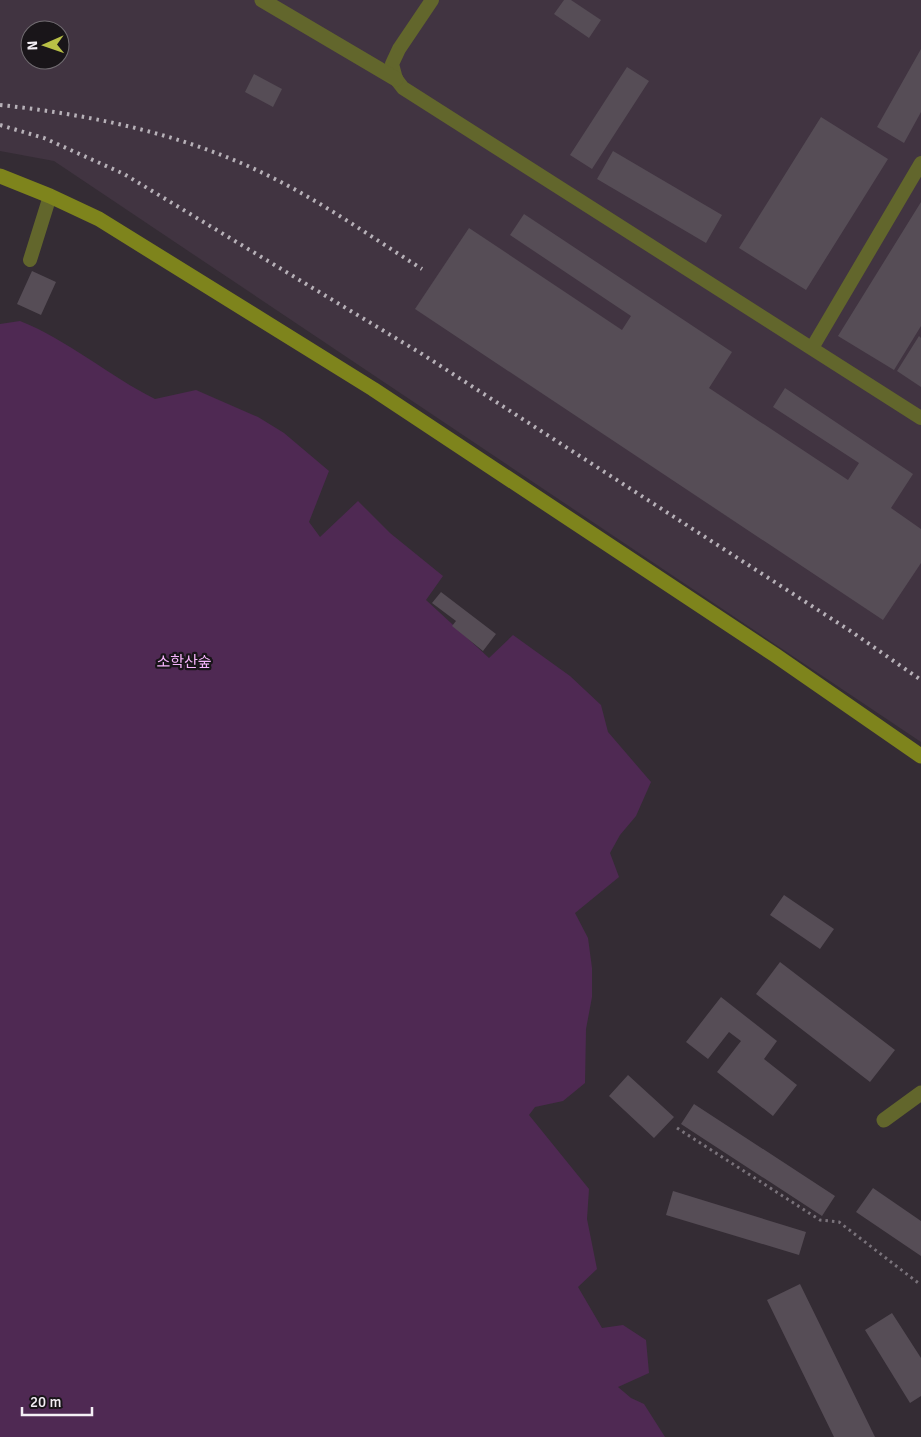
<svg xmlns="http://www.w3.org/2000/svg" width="921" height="1437" font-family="Signika,'Noto Sans KR',sans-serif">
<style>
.built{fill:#413441;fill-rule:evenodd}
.green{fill:#4f2953}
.building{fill:#564d56}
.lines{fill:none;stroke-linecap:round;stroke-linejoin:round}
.path{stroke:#7a737b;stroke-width:3;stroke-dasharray:2.5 4;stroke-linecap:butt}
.lane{stroke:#62662c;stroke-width:14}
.street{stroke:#62662c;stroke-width:15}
.secondary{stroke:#7e841c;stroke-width:15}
.rail{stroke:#b7b1b8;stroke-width:4;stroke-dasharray:2.5 5;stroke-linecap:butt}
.labels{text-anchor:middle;stroke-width:4.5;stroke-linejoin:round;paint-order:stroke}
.park-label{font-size:15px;fill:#f6b4fb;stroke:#191519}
</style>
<rect width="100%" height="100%" fill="#342c34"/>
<!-- built -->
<path class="built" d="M0,0H921V742L54,161L0,151ZM30,30H60V60H30Z"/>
<!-- green -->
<path class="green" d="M20,321C68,340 109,376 155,399L196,390L258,417L284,433L329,471L309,522L320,537L358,501L390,533L443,576L426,600L489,658L513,635L570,676L601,705L608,732L651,782L636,816L620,835L610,853L619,877L575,913L588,938L592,968V997L586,1029L585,1083L563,1101L535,1107L529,1115L589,1189L587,1219L597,1269L578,1287L602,1328L623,1325L646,1340L649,1373L618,1387L631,1398L644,1404L665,1437H0V324Z"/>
<!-- building -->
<path class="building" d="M564,0H571L601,20L589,38L554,14Z
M921,49V112L904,143L877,127Z
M627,67L649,81L592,169L570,155Z
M254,74L282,89L273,107L245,92Z
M821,117L888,159L806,290L739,248Z
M613,151L722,215L706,243L597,179Z
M921,202V326L894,370L838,336Z
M524,214L732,352L709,388L848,480L859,463L773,407L785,388L913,474L891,508L921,529V563L883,620L415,309L469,228L622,330L631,316L510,235Z
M32,271L56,282L41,315L17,304Z
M919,336L921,338V387L897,371Z
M441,592L496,634L483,651L452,626L456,621L432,603Z
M784,895L834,929L820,949L770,915Z
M780,962L895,1050L870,1082L756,994Z
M721,997L777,1041L764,1059L797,1085L773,1116L717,1072L741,1041L729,1032L708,1059L686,1042Z
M628,1075L674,1117L654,1138L609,1096Z
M694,1104L835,1196L822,1216L681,1124Z
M873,1188L921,1221V1256L856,1212Z
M673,1191L806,1232L799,1255L666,1215Z
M800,1284L875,1437H834L767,1300Z
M892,1313L921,1358V1396L910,1403L865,1330Z"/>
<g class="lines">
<!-- path -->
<path class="path" d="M677,1128L820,1220L839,1222L921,1285"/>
<!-- lane -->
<path class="lane" d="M432,0L399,49L392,64L396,79L403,88L921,418
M30,260L50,196
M812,348L921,163"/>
<!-- street -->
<path class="street" d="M262,0L396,79
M884,1120L921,1093"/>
<!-- secondary -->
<path class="secondary" d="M0,176L50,196L99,219L373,389L775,655L921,756"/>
<!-- rail -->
<path class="rail" d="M0,105C94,115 188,135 273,178C325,204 373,238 422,269
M0,125L44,138L124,174L422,354L852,632L921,680"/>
</g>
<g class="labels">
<!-- park labels -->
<g class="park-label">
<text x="184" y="667">소학산숲</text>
</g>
</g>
<!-- north arrow -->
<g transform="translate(45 45) rotate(268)"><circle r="24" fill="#191519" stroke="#716c71"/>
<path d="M0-4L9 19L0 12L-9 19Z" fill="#b9c046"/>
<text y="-8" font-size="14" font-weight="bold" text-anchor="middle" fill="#f4eff5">N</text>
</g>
<!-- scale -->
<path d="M22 1407v8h70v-8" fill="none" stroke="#f4eff5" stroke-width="2.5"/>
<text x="30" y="1407" font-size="15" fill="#f4eff5" stroke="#191519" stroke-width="4" paint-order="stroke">20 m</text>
</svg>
